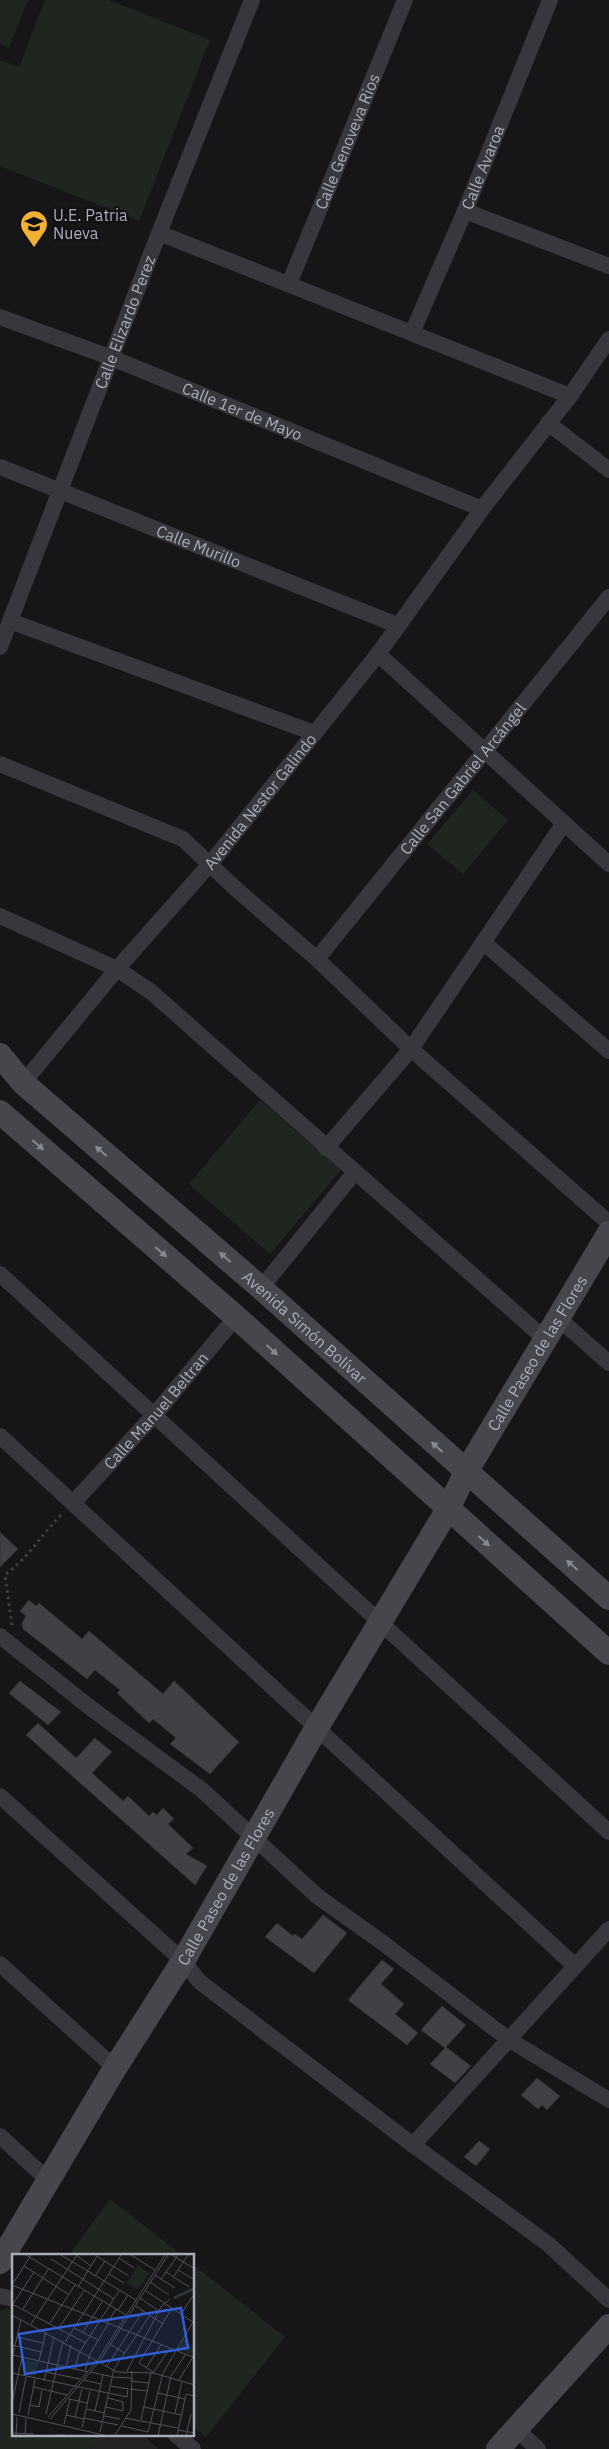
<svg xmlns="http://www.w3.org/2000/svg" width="609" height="2449" font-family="'IBM Plex Sans',sans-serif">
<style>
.built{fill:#222225}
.green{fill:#1e261f}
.building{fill:#404145;stroke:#303034}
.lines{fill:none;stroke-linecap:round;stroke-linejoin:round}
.path{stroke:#3d3f44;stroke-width:3;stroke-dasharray:2.5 4;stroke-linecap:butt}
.street{stroke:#37383d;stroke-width:16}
.secondary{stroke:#45474d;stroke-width:24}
.oneway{fill:#858993}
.labels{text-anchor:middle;stroke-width:4.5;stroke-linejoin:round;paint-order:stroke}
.street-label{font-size:16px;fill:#a8adb8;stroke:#111113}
.poi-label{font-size:16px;fill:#a8adb8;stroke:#111113;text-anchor:start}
.inset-river{fill:none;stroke:#2c353c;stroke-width:2.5}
.inset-road{fill:none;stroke:#505258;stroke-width:1}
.view{fill:#325cd3;fill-opacity:0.15;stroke:#325cd3;stroke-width:2.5}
.inset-edge{fill:none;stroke:#a8adb8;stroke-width:2.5}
</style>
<rect width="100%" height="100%" fill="#161618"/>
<!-- built -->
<path class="built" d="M102,2435H143L158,2449H90Z"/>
<!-- green -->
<path class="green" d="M0,0H28L9,48L0,44Z
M45,0H109L210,40L139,221L0,166V60L19,67Z
M473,790L508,820L463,874L427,844Z
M260,1100L341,1170L270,1254L189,1184Z
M110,2199L182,2255H69Z
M194,2265L285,2337L206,2437L194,2427Z
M6,2308L14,2311V2435H102L90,2449H0V2311Z"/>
<!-- building -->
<path class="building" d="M0,1532L18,1549L0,1567Z
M29,1600L36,1606L39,1603L82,1639L89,1631L163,1694L174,1681L239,1742L210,1774L170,1744L176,1738L153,1719L149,1723L117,1693L120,1690L95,1670L87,1679L23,1629L22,1623L26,1616L20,1611Z
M20,1681L61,1712L48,1725L9,1693Z
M38,1723L76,1758L95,1738L112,1752L92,1773L123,1801L128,1796L149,1816L153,1812L157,1815L163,1808L174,1819L168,1824L193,1848L186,1854L207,1866L195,1885L26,1735Z
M323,1915L347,1933L314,1973L265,1937L277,1923L293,1936L295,1934L302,1939Z
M382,1960L394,1969L381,1984L404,2004L395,2014L418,2033L407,2045L348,2000Z
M442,2006L466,2025L446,2047L471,2066L455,2083L430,2064L445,2048L421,2030Z
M537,2078L560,2096L547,2110L542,2105L538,2109L521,2095Z
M479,2141L490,2149L476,2166L464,2157Z"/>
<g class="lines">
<!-- path -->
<path class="path" d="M12,1625L5,1575C28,1558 42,1534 62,1514"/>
<!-- street -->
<g class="street">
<path d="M465,211L609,266"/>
<path d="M159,233L570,396"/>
<path id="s1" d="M289,284L405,0"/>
<path id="s2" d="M0,317L112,358L482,509"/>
<path id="s3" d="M412,333L465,211L550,0"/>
<path d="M548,423L609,470"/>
<path id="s4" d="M0,467L397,625"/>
<path d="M10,621L314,733"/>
<path id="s5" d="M0,647L159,233L252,0"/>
<path d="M378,654L609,864"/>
<path d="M0,764L183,839L236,889L317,959L411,1049L609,1223"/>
<path d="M0,916L117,969L150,991L544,1338"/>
<path d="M483,942L609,1051"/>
<path id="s6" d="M317,959L609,597"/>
<path id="s7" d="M23,1083L117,969L210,864L378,654L482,509L570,396L609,339"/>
<path d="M326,1148L411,1049L564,823"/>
<path d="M0,1274L609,1832"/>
<path d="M261,1288L355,1172"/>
<path d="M557,1317L609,1363"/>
<path d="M0,1436L575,1966"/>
<path id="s8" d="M73,1503L155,1414L236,1317"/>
<path d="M0,1636L92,1709L202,1790L317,1896L383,1943L508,2039L609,2100"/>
<path d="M0,1796L183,1961L200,1982L413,2145L548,2244L609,2300"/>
<path d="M0,1964L115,2068"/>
<path d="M0,2136L49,2181"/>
<path d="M413,2145L609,1929"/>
<path d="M0,2296L14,2299"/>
<path d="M516,2429L538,2449"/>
<path d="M176,2435L193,2449"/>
</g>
<!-- secondary -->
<g class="secondary">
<path id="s9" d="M0,1055L23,1083L261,1288L609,1598"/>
<path d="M0,1112L236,1317L609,1653"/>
<path id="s10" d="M0,2262L115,2068L183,1961L316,1729L448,1509L466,1472L609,1233"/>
<path d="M498,2449L609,2326"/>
</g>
</g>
<!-- one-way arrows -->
<defs><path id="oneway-solid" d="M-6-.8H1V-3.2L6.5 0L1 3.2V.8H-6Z" transform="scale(1.25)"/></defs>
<g class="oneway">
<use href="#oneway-solid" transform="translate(38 1145) rotate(41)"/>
<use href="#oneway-solid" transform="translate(101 1151) rotate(-139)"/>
<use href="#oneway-solid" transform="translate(161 1252) rotate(41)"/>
<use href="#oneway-solid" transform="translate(225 1257) rotate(-139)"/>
<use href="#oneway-solid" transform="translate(272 1350) rotate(42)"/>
<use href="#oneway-solid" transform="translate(437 1447) rotate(-138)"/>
<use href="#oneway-solid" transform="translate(484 1541) rotate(42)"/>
<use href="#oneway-solid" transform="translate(572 1565) rotate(-139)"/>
</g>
<!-- icons -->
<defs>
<g id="school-pin" transform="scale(1.4375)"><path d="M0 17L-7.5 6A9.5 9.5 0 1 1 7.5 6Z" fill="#f2b134" stroke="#111113"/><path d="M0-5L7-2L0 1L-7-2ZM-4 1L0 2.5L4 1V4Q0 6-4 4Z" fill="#111"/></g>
</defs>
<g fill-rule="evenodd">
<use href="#school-pin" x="34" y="224"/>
</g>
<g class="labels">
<!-- street labels -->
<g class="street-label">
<text dy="6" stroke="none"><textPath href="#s1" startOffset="154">Calle Genoveva Rios</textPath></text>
<text dy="6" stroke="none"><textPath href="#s3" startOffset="180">Calle Avaroa</textPath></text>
<text dy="6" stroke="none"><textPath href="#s5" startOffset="348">Calle Elizardo Perez</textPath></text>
<text dy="6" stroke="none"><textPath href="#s2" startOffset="260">Calle 1er de Mayo</textPath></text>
<text dy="6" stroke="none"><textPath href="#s4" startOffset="214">Calle Murillo</textPath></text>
<text dy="6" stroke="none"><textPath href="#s6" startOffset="232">Calle San Gabriel Arcángel</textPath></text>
<text dy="6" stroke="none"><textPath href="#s7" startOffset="368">Avenida Nestor Galindo</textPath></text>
<text dy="6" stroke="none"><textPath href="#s9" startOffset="409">Avenida Simón Bolívar</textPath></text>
<text dy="6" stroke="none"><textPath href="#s10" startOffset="1056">Calle Paseo de las Flores</textPath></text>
<text dy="6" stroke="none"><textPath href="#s8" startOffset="124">Calle Manuel Beltran</textPath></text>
<text dy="6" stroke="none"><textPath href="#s10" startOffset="438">Calle Paseo de las Flores</textPath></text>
</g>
<!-- poi labels -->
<g class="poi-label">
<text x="53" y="221">U.E. Patria<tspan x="53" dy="18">Nueva</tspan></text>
</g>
</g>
<!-- overview -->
<g transform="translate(12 2254)">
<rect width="182" height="182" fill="#161618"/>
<path d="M126,11L137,19L126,36L115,29ZM172,86L182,93V102L166,95ZM14,106L27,108L23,124L11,117Z" fill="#1e261f"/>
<path class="inset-river" d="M162,44L181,35"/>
<path class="inset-road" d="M14,1L114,61M49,1L124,46M64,1L79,12M83,1L117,22M119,1L143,16M160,1L183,15M107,4L122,14M39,5L102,45M12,12L56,40M166,16L183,26M154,18L177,33M97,20L112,29M143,21L163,34M83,22L93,7M162,22L176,1M149,25L166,1M138,28L157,41M0,31L183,104M0,31L19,1M66,33L85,2M134,37L181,68M128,44L147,57M0,50L74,89M1,50L22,18M124,52L151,70M11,55L37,14M106,56L116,41M169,60L183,39M0,61L105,118L141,119L183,131M38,69L63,31M95,69L104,55M19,70L65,1M47,74L72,37M62,74L86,86M71,78L90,48M5,83L31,89M53,88L109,1M98,90L112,99M0,91L29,98M1,101L76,118M0,104L9,66M27,107L34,78M95,112L131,57M54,113L59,91M134,114L149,91M63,115L67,99L107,37M73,117L78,100L96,70M115,117L149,53L158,45M34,118L68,125M79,118L101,123M141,118L127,109L160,54M0,119L115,143L116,135L99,132M141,119L158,94M101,123L119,124M72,126L89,130M167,126L181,103M32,127L42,83M119,127L137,129M22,133L55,141M118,135L136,137M146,139L173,145M57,145L75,149M0,149L10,103M18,151L27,153L30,136M94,153L111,157V148L96,144M132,153L169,161M74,155L93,159M83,157L91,121M7,159L14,123M163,159L170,127M0,160L96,182M34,160L51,87M16,161L23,125M54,161L72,165M92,162L108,165M36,163L85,107L153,1M63,163L70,135M72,164L106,171M113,164L166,174M38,165L87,108L156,1M129,166L139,119M52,170L58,145M110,172L136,178L151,119L181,68M70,174L78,137M166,176L183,179M88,178L102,115L138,61M0,179L22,180M13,180L14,165M103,181L119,156L120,117M4,182L5,163M23,182L53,181M146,182L159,122L174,100M165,182L174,140L183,142M174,182L179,160"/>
<path class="view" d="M169,54L176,94L13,120L7,80Z"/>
<rect width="182" height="182" class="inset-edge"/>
</g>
</svg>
